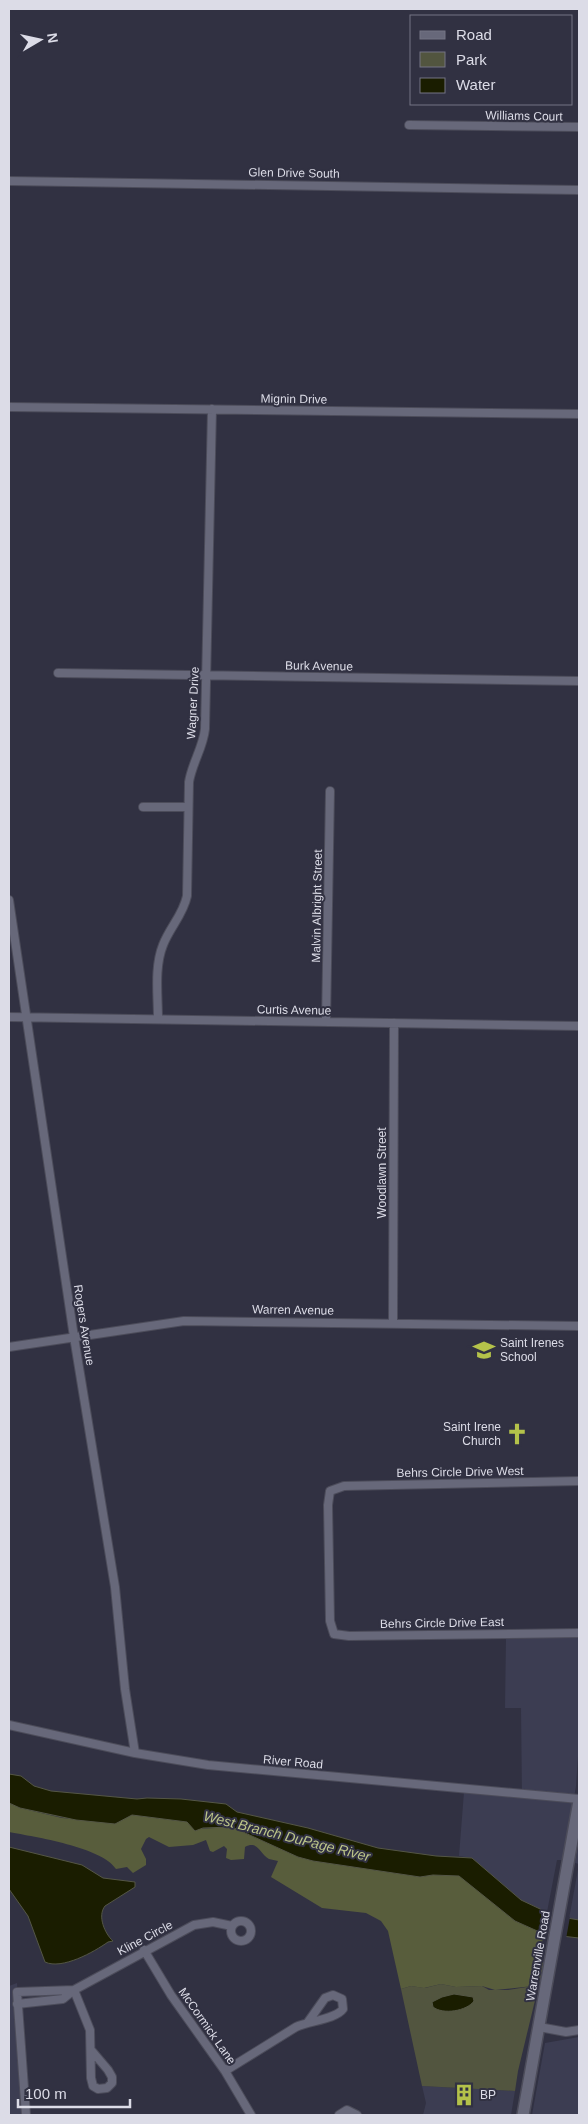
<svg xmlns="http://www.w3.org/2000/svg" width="588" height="2124" font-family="Arial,sans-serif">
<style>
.built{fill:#3c3d52}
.green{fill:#52553f}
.forest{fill:#585d3c}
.water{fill:#1a1d00;stroke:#545645}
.pier{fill:#313142}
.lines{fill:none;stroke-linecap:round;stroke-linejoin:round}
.minor-casing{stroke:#4c4c5a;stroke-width:10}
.secondary-casing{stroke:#4c4c5a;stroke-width:14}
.minor{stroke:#67687a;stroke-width:8}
.secondary{stroke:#67687a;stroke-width:11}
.labels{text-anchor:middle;stroke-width:4;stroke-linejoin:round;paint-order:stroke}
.street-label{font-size:12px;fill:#dcdce7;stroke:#313142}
.poi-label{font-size:12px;fill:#dcdce7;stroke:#313142;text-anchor:start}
.water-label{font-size:14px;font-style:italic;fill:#bcc589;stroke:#313142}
</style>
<rect width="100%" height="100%" fill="#313142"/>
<!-- built -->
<path class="built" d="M579,1636V1742L576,1786L563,1860H557L547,1912L521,1900L472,1858L459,1856L464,1792L522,1798L521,1708H505L506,1637Z
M579,1841V1920L569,1919L579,1864L575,1863Z
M17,1983L27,2115H9V1986Z
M579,2037V2115H532L545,2043Z
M422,2086L515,2091L511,2115H423L426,2103Z"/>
<!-- green -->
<path class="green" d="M539,1962L544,1963L518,2071L515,2091L422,2086L401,1989L411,1986L425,1988L441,1984L456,1987L482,1986L489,1990H508L533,1986Z"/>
<!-- forest -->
<path class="forest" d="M9,1803L20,1808L62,1818L115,1823L132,1815L187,1822L198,1829L232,1827L298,1857L313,1861L420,1877L433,1875L460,1876L515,1921L544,1934L533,1986L495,1990L482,1986L456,1987L441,1984L424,1988L411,1986L401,1989L388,1931L381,1921L366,1913L322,1908L271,1877L278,1861C275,1860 272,1860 269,1859C260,1854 258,1840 245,1847L244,1859L231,1860L226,1858L227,1849L224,1846L213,1852L210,1851L206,1840L193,1845L169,1847L149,1837L146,1839L141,1849L146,1859V1865L133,1873L127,1867L116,1869C102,1847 35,1837 9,1832Z"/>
<!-- water -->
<path class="water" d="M9,1774L21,1776L34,1786L51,1791L137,1799L147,1798L181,1799L226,1804L237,1812L308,1828L378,1848L436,1856L472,1858L521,1900L555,1916L579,1920V1938L544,1934L515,1921L459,1876L433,1875L420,1877L313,1861L298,1857L232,1827L203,1828L195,1831L187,1822L132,1815L115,1824L76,1820L20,1808L9,1803Z
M9,1847L82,1865L103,1878L135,1882V1887L105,1906C97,1916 105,1934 113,1941L108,1942C94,1952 62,1970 45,1962L28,1916L9,1889Z
M454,1994L473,1997L474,2001C467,2011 443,2015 433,2007L432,2002L442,1997Z"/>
<!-- pier -->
<path class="pier" d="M548,1910L570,1917L566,1939L543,1936Z"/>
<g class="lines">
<!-- minor casing -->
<g class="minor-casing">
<path id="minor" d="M409,125L579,127
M9,181L579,190
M9,407L579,414
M58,673L579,681
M143,807H188
M9,900L74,1337L115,1587L125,1689L135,1753
M9,1017L579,1026
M158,1019C158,996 154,967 163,945C170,927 183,915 187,896L189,782C192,763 203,748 205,729L212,409
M326,1022L330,791
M393,1323L394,1023
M9,1347L184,1321L579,1326
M579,1481L344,1486L330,1491L328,1505L330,1621L334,1634L349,1636L579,1633
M9,1725L135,1753L208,1765L579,1799
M231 1931a10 10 0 1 1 20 0a10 10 0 1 1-20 0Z
M144,1950L171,1995L225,2071L251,2115
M74,1990L90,2030L91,2078L93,2086L98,2089L107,2088L112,2083V2077L108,2070L91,2050
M17,2004L63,1999L74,1990L194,1925L213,1922L232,1926
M539,2027L566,2032L579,2030
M225,2071L296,2027C309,2021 336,2019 343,2009L342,1999L333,1995L325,1998L308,2022
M26,2115L17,1992L74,1990
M339,2115L347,2110L357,2115"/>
</g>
<!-- secondary casing -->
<g class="secondary-casing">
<path id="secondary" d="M523,2115L579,1801"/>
</g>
<!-- minor -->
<use href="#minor" class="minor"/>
<!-- secondary -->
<use href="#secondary" class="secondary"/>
</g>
<!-- icons -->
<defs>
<g id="school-bare" transform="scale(1.725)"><path d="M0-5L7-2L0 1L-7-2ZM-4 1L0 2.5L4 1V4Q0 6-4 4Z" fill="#b4c24a" stroke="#313142" stroke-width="2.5" paint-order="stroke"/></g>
<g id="church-bare" transform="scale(1.725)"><path d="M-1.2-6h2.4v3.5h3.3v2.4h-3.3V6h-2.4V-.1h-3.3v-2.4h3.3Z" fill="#b4c24a" stroke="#313142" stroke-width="2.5" paint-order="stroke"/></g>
<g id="building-bare" transform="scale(1.725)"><path d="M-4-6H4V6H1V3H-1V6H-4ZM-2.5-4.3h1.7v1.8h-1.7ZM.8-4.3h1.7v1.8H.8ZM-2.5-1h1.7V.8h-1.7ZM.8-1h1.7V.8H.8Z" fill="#b4c24a" stroke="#313142" stroke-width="2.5" paint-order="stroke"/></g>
</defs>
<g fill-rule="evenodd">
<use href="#school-bare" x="484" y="1350"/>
<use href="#church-bare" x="517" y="1434"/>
<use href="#building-bare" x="464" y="2095"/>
</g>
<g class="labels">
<!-- street labels -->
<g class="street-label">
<text transform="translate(524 116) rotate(1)" y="4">Williams Court</text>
<text transform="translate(294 173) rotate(1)" y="4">Glen Drive South</text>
<text transform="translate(294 399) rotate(1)" y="4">Mignin Drive</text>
<text transform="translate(319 666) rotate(1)" y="4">Burk Avenue</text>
<text transform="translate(193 703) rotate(-87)" y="4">Wagner Drive</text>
<text transform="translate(317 906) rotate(-89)" y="4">Malvin Albright Street</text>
<text transform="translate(294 1010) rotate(1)" y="4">Curtis Avenue</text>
<text transform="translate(382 1173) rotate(-90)" y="4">Woodlawn Street</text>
<text transform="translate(293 1310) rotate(1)" y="4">Warren Avenue</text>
<text transform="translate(84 1325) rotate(81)" y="4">Rogers Avenue</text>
<text transform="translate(460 1472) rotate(-1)" y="4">Behrs Circle Drive West</text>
<text transform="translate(442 1623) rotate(-1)" y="4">Behrs Circle Drive East</text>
<text transform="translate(293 1762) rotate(5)" y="4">River Road</text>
<text transform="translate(145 1938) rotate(-28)" y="4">Kline Circle</text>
<text transform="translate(538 1956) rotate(-80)" y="4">Warrenville Road</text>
<text transform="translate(207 2026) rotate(55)" y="4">McCormick Lane</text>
</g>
<!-- poi labels -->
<g class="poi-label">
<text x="500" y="1347">Saint Irenes<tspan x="500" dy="14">School</tspan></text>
<text x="501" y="1431" text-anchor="end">Saint Irene<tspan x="501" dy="14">Church</tspan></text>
<text x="480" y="2099">BP</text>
</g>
<!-- water labels -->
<g class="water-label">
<text transform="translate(287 1836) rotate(14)" y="5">West Branch DuPage River</text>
</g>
</g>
<!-- border -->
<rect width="588" height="2124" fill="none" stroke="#dcdce7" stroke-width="20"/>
<!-- legend -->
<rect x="410" y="15" width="162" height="90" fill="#313142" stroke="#757584"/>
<rect x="420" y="31" width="25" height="8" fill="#67687a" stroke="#757584"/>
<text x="456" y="40" font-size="15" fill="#dcdce7">Road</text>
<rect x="420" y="52" width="25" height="15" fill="#52553f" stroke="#757584"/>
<text x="456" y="65" font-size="15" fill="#dcdce7">Park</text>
<rect x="420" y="78" width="25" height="15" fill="#1a1d00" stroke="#757584"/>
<text x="456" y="90" font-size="15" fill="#dcdce7">Water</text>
<!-- north arrow -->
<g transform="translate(40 40) rotate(81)" stroke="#313142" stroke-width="4" paint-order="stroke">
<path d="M0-4L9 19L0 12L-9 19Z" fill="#dcdce7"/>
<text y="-8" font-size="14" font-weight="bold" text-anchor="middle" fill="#dcdce7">N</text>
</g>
<!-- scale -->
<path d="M18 2099v8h112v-8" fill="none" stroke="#dcdce7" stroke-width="2.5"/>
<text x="25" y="2099" font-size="15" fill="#dcdce7" stroke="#313142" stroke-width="4" paint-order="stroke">100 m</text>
</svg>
